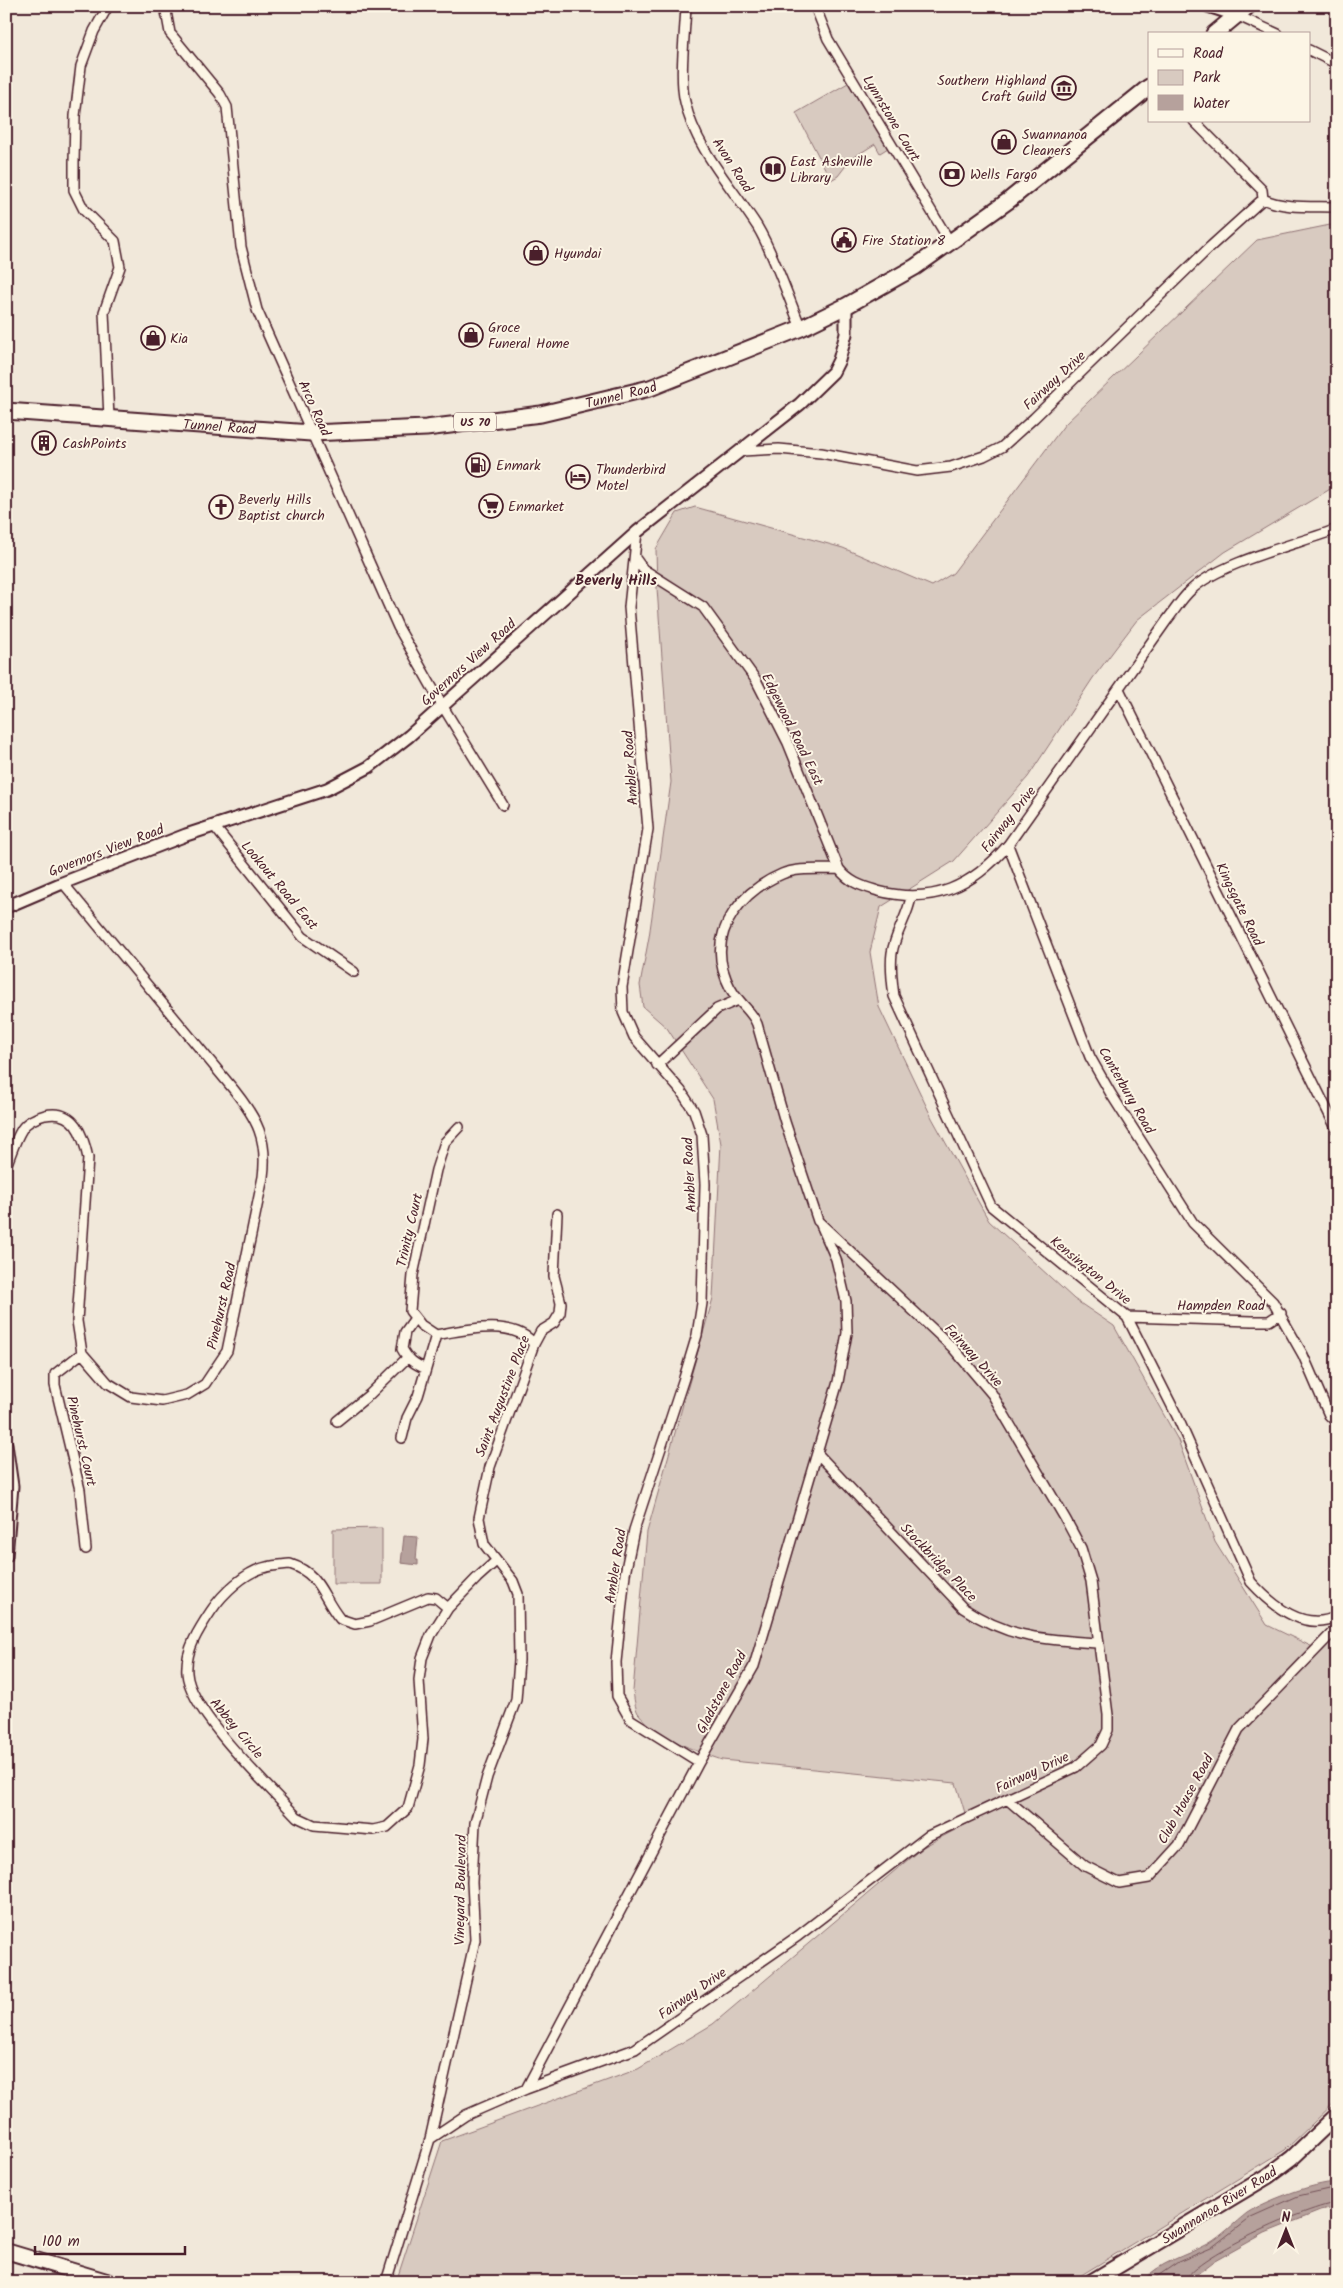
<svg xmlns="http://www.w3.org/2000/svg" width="1343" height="2288" font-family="Kalam,sans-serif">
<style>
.green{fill:#d8cac0;stroke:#917476}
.water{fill:#b6a19c;stroke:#8b6d6f}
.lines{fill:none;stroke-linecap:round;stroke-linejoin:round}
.shore{stroke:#755358;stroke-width:1}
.minor-casing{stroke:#4a1f2b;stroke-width:12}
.tertiary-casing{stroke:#4a1f2b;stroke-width:15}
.secondary-casing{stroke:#4a1f2b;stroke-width:18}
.primary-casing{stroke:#4a1f2b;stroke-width:19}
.minor{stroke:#fcf5e5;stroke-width:9}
.tertiary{stroke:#fcf5e5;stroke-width:11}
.secondary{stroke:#fcf5e5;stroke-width:14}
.primary{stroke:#fcf5e5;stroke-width:15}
.labels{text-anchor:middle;stroke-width:4;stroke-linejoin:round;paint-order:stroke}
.shield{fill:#fcf5e5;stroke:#7f5f63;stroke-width:1}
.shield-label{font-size:12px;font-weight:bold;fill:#4a1f2b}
.poi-label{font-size:14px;fill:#4a1f2b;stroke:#fcf5e5;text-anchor:start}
.street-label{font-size:14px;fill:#4a1f2b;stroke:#fcf5e5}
.neighbourhood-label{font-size:15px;font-weight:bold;fill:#4a1f2b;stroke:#fcf5e5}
</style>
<rect width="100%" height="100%" fill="#f1e8da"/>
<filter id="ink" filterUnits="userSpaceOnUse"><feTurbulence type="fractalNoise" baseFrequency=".02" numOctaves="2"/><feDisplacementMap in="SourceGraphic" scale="10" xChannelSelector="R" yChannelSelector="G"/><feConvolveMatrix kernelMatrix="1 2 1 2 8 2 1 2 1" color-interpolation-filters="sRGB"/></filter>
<g filter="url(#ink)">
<!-- green -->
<path class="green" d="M848,83L888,148L880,153L875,144L851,159L838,176L831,180L796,113Z
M1330,225L1337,226V485L1225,552L1137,620L1093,678L1028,777L954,861L881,907L870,952L879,1007L932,1118L989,1221L1074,1299L1114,1326L1178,1440L1215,1542L1267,1625L1321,1651L1337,1636V2100L1285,2150L1070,2282H396L442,2141L638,2069L713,2024L923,1847L968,1823L956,1783L722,1760C695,1751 657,1737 638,1713C635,1708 634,1697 633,1691L647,1532L713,1298L721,1144L713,1099L667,1028L643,1007L640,985L649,937L671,782L657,588L656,549L677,513L695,507L843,548L932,586L953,573L1065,424L1257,240Z
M382,1528V1584H333V1529Z"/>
<!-- water -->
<path class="water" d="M404,1536L418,1537L416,1560H418V1565L401,1563Z
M1337,2182V2207L1320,2211L1265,2233L1213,2262L1187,2282H1142C1158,2262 1186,2256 1208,2244C1222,2236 1234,2223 1247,2213C1267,2200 1313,2183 1337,2182Z"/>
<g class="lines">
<!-- shore -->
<path class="shore" d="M1149,2282L1178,2262L1211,2248L1251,2217L1298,2196L1337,2187
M1185,2282C1187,2259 1313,2204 1337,2203"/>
<!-- minor casing -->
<g class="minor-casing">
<path id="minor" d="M108,6L94,31L81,66L75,116L74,163V190L84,210L115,241L120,267L104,312L109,418
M165,6L170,33L220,94L227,107L241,247L257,310L398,627L442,705L503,805
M686,6C685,33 679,78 685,102C695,148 732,187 757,226C774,254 788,297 801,328
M815,6L828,39L950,242
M1236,15L1278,34
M1309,50L1337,64
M1194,121L1262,190L1263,199
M742,451L779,449L821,453L917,471L951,467L984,456L1002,447L1034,418L1210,247L1263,199C1285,209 1313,206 1337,207
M637,532L629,607L648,829L622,987L623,1012L634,1037L681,1091L694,1111L702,1135L705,1184L702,1303L697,1335L684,1378L634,1530L625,1574L616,1662L617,1696L630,1719L699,1762
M635,558L643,569L703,607L756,680L788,743L839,869
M1119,689L1337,1130
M214,826L303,937L354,972
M1008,845L1090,1057L1111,1094L1193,1223L1273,1302L1303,1355L1329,1415L1337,1423
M911,897C908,916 895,933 892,953C890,967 892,981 894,996L991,1206L1127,1317L1177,1416L1251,1582C1272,1605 1304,1633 1337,1616
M657,1065L717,1009L738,1000
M6,1166C11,1154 15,1140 22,1129C26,1122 37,1117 45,1115C74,1109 83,1134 88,1158L77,1321L82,1353L108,1383L131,1397L162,1401L187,1395L205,1384L227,1351L263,1177C268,1139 257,1119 234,1090L63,883
M1127,1317L1252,1321H1269L1281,1313
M415,1318L405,1332L402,1349C408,1360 415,1364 426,1369
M436,1335L421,1325L410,1311L413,1275L436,1170L445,1142L459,1127
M82,1353L55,1374V1385L80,1490L86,1549
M337,1421L369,1395L407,1358
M402,1438L407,1418L418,1396L436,1335C464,1330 514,1318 534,1344
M818,1454L963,1608C1010,1639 1043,1639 1098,1643
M290,1564C321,1574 321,1596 340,1619L355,1624L370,1621L428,1597L436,1598L448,1608L431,1635L422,1658L419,1680L423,1739L420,1765L408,1808L387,1827L373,1830L314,1825L297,1817C270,1788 189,1711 187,1673C185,1650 199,1629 211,1611C223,1593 246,1571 267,1567C275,1565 282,1565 290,1564Z
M448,1608L477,1578L496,1561
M1007,1799L1085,1866L1119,1883L1149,1878L1179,1845L1239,1729L1337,1628
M526,2089L699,1762L754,1666L838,1382L847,1333L846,1301L836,1259L821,1225
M430,2139L475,1940L472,1882L475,1823L487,1777L516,1700L519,1660L518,1594L513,1581L484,1544L479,1518L490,1467L534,1344L541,1331L554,1323L560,1313L561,1303L554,1276L557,1214
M386,2282L430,2139L466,2115L526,2089L635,2049L798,1936L928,1836L1076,1767L1101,1745L1108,1730V1715L1091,1581L1081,1548L1066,1520L992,1394L953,1348L818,1221L785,1122L757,1024C753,1014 746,1009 739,1000C731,992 726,980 723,970C711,927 744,890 782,874C798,867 821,870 839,869C850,883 862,886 878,891C933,905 972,887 1008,845L1167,620C1175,610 1182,598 1191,590C1220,562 1298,544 1337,529"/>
</g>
<!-- tertiary casing -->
<g class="tertiary-casing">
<path id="tertiary" d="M1208,6L1236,15
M6,907L60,884L186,835L327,789L369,767L409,736L637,532L800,404L833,372L839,360L846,334V306
M6,1444L12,1486L6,1556"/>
</g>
<!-- secondary casing -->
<g class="secondary-casing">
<path id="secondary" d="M6,2251L110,2282
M1091,2282L1268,2176L1292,2158L1337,2115"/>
</g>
<!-- primary casing -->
<g class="primary-casing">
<g id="primary">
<path d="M1214,34L1248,6"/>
<path id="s1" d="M6,411L311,433L426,428L541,414L650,388L801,328L846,306L915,267L1008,201L1149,87"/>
</g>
</g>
<!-- minor -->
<use href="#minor" class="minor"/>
<!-- tertiary -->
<use href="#tertiary" class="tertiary"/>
<!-- secondary -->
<use href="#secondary" class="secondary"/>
<!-- primary -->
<use href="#primary" class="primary"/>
</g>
</g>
<!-- icons -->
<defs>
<g id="museum-ring" transform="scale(1.25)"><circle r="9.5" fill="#fcf5e5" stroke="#4a1f2b" stroke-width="1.5"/><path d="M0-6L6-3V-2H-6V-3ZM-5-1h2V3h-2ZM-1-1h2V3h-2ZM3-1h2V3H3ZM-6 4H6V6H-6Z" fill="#4a1f2b"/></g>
<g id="shop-ring" transform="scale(1.25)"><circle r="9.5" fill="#fcf5e5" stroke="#4a1f2b" stroke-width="1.5"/><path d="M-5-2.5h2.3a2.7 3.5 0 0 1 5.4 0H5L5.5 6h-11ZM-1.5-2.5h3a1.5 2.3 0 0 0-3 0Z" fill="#4a1f2b"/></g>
<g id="library-ring" transform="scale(1.25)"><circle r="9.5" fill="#fcf5e5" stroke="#4a1f2b" stroke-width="1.5"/><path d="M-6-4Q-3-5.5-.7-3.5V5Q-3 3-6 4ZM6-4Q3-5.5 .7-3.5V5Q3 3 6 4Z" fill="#4a1f2b"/></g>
<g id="bank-ring" transform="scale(1.25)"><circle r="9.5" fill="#fcf5e5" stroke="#4a1f2b" stroke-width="1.5"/><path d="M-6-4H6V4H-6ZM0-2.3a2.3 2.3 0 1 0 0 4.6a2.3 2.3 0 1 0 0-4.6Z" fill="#4a1f2b"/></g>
<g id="civic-ring" transform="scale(1.25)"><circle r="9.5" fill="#fcf5e5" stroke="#4a1f2b" stroke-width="1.5"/><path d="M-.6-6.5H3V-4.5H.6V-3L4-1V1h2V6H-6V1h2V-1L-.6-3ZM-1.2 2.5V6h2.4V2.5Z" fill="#4a1f2b"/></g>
<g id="building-ring" transform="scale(1.25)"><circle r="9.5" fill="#fcf5e5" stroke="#4a1f2b" stroke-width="1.5"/><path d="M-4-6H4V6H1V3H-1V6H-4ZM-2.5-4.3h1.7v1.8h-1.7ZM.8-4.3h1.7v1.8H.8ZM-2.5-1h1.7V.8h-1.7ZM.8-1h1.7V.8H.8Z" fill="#4a1f2b"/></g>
<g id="fuel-ring" transform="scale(1.25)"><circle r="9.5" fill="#fcf5e5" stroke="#4a1f2b" stroke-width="1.5"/><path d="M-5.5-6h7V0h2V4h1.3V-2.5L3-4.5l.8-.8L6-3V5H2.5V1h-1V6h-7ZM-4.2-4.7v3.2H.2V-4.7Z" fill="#4a1f2b"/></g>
<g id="hotel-ring" transform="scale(1.25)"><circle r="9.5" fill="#fcf5e5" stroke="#4a1f2b" stroke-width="1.5"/><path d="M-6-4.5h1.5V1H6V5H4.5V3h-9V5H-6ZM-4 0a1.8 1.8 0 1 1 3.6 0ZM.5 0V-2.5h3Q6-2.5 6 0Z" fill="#4a1f2b"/></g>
<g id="supermarket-ring" transform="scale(1.25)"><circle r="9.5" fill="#fcf5e5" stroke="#4a1f2b" stroke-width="1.5"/><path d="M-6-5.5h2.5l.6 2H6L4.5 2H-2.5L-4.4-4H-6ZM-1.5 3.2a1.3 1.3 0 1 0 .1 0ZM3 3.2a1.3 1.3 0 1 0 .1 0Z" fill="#4a1f2b"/></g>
<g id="church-ring" transform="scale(1.25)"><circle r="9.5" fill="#fcf5e5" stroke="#4a1f2b" stroke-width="1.5"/><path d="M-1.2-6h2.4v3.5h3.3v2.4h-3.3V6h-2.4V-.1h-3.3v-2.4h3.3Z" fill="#4a1f2b"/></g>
</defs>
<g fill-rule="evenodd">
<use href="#museum-ring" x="1064" y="88"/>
<use href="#shop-ring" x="1004" y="142"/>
<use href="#library-ring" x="773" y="169"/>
<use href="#bank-ring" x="952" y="174"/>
<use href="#civic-ring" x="844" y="240"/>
<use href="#shop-ring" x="536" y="253"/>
<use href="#shop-ring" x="471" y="335"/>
<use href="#shop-ring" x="153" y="338"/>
<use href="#building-ring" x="44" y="443"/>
<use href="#fuel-ring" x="478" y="465"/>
<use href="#hotel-ring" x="578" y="477"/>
<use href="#supermarket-ring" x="491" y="506"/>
<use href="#church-ring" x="221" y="507"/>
</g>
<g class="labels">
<!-- shield labels -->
<rect class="shield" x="454" y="412.5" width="42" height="19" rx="4"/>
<g class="shield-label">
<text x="475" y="426">US 70</text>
</g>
<!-- poi labels -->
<g class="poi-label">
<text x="1046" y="85" text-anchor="end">Southern Highland<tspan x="1046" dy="16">Craft Guild</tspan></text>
<text x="1022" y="139">Swannanoa<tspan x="1022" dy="16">Cleaners</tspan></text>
<text x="790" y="166">East Asheville<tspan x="790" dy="16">Library</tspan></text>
<text x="970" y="179">Wells Fargo</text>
<text x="862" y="245">Fire Station 8</text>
<text x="554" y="258">Hyundai</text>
<text x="488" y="332">Groce<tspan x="488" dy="16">Funeral Home</tspan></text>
<text x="170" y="343">Kia</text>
<text x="62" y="448">CashPoints</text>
<text x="496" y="470">Enmark</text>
<text x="596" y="474">Thunderbird<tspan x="596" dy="16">Motel</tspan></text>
<text x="238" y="504">Beverly Hills<tspan x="238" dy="16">Baptist church</tspan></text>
<text x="508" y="511">Enmarket</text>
</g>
<!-- street labels -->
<g class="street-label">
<text transform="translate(892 118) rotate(59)" y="5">Lynnstone Court</text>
<text transform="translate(733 165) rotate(57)" y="5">Avon Road</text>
<text transform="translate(1054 380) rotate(-43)" y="5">Fairway Drive</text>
<text dy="5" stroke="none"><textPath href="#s1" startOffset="619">Tunnel Road</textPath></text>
<text transform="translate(315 408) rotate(66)" y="5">Arco Road</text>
<text dy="5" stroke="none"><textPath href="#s1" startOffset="214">Tunnel Road</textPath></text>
<text transform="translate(468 662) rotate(-42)" y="5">Governors View Road</text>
<text transform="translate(793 729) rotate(64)" y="5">Edgewood Road East</text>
<text transform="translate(630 768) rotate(-94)" y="5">Ambler Road</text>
<text transform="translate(1008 819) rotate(-52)" y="5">Fairway Drive</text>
<text transform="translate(106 850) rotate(-21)" y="5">Governors View Road</text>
<text transform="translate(280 885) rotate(50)" y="5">Lookout Road East</text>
<text transform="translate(1240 904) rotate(64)" y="5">Kingsgate Road</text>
<text transform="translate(1127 1090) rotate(60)" y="5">Canterbury Road</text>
<text transform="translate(689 1175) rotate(-93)" y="5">Ambler Road</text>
<text transform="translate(409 1230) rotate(-77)" y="5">Trinity Court</text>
<text transform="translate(1091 1270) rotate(39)" y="5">Kensington Drive</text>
<text x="1221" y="1310">Hampden Road</text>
<text transform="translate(221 1306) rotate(-77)" y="5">Pinehurst Road</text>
<text transform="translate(974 1355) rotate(48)" y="5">Fairway Drive</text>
<text transform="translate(502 1396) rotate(-69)" y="5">Saint Augustine Place</text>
<text transform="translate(82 1441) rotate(77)" y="5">Pinehurst Court</text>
<text transform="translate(939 1562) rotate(46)" y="5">Stockbridge Place</text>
<text transform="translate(615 1566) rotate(-81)" y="5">Ambler Road</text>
<text transform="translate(721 1692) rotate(-62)" y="5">Gladstone Road</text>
<text transform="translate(237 1728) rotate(50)" y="5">Abbey Circle</text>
<text transform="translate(1032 1772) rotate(-25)" y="5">Fairway Drive</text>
<text transform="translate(1185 1799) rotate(-61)" y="5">Club House Road</text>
<text transform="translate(460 1890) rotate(-89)" y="5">Vineyard Boulevard</text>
<text transform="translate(692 1993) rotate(-35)" y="5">Fairway Drive</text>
<text transform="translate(1219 2205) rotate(-32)" y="5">Swannanoa River Road</text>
</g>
<!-- neighbourhood labels -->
<g class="neighbourhood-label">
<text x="616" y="585">Beverly Hills</text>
</g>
</g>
<!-- margin -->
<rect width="1343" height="2288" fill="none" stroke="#fcf5e5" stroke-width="25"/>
<rect x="12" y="12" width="1318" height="2263" fill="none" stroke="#4a1f2b" stroke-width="2" filter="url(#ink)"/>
<!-- legend -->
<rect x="1148" y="32" width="162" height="90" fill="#fcf5e5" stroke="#b59f9b"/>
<rect x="1158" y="49" width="25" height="8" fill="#fcf5e5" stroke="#b59f9b"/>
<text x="1193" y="58" font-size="15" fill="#4a1f2b">Road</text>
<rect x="1158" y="70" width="25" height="15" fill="#d8cac0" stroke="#b59f9b"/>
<text x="1193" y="82" font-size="15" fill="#4a1f2b">Park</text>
<rect x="1158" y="95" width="25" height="15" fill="#b6a19c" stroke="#b59f9b"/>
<text x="1193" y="108" font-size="15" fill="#4a1f2b">Water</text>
<!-- north arrow -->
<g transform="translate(1286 2230)" stroke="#fcf5e5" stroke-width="4" paint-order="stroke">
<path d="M0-4L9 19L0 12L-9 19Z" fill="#4a1f2b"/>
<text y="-8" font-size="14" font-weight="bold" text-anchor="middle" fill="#4a1f2b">N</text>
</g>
<!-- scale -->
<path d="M35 2246v8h150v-8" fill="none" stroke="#4a1f2b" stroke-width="2.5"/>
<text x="42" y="2246" font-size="15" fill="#4a1f2b" stroke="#fcf5e5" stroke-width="4" paint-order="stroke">100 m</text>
</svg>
